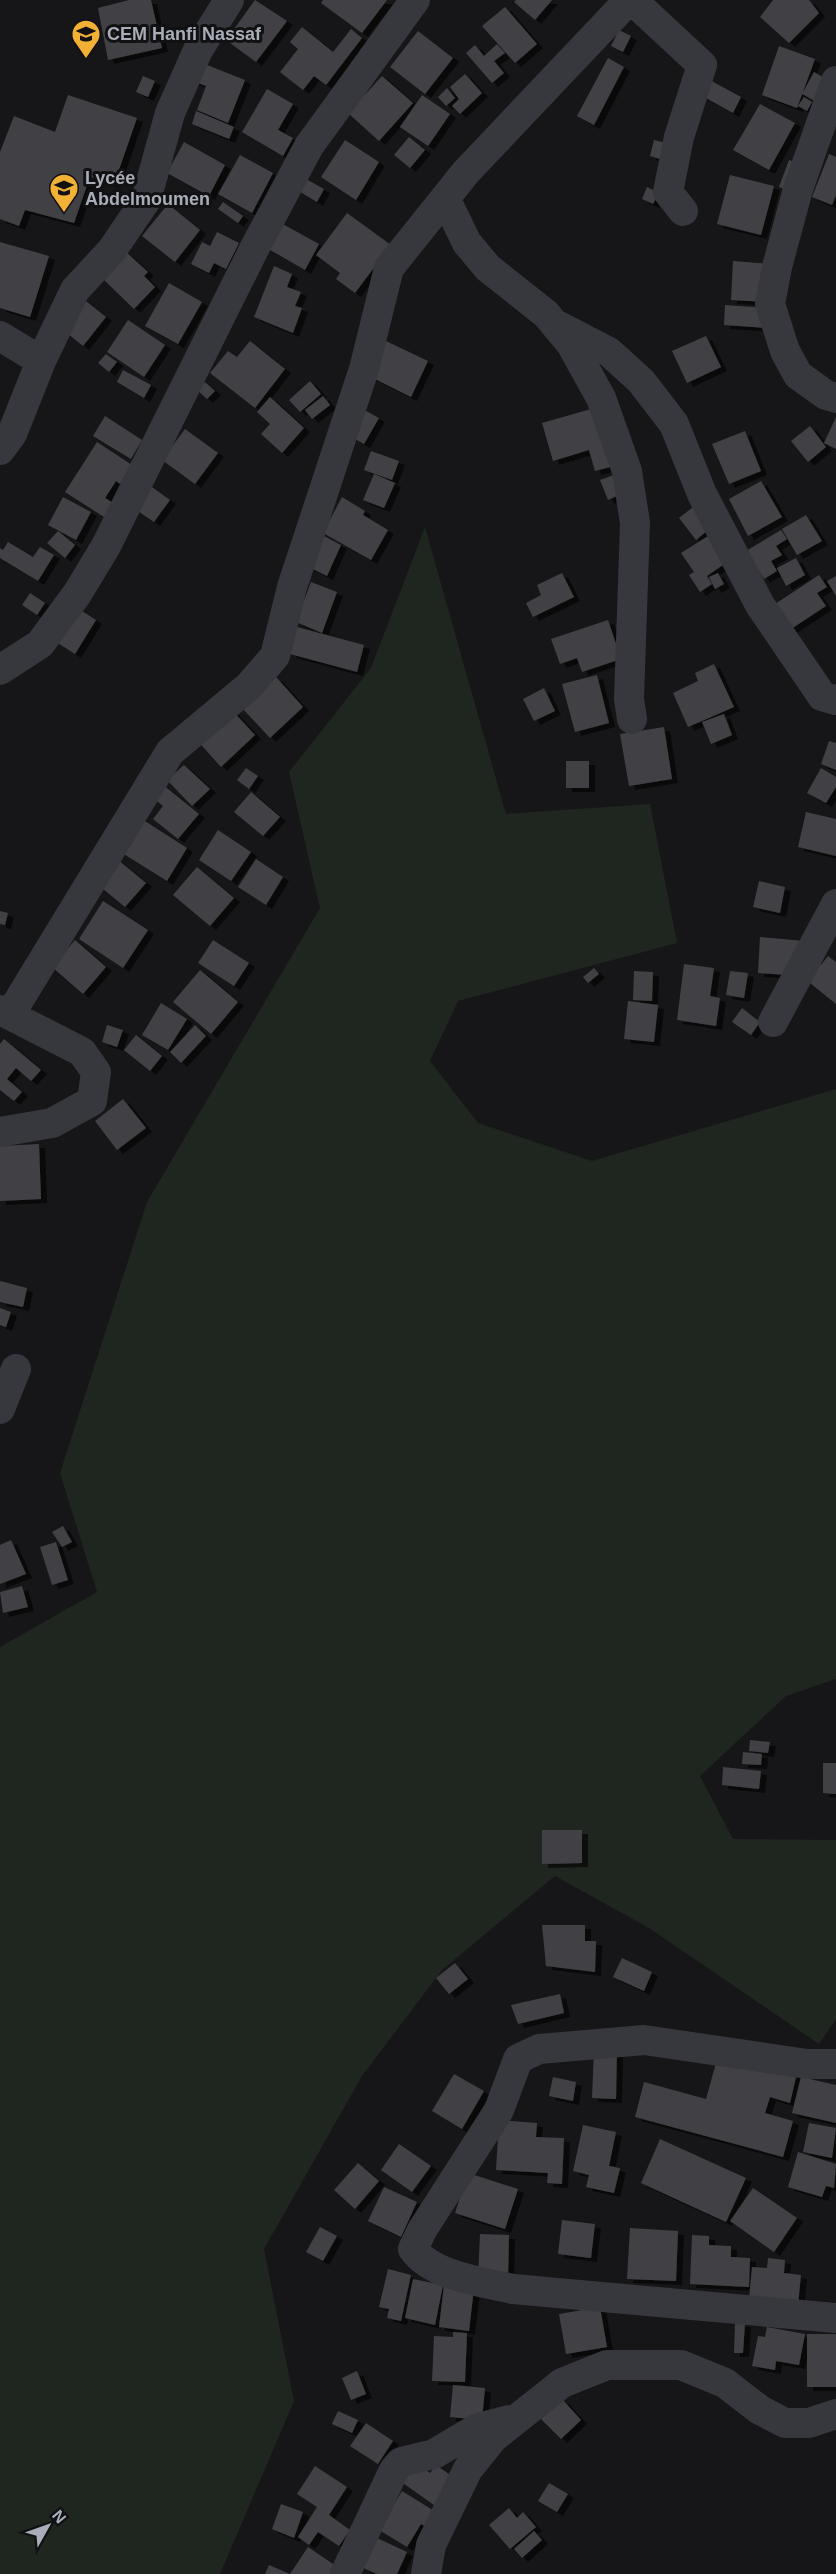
<svg xmlns="http://www.w3.org/2000/svg" width="836" height="2574" font-family="Arial,sans-serif">
<style>
.green{fill:#1e261f}
.building{fill:#404145;filter:url(#shadow)}
.lines{fill:none;stroke-linecap:round;stroke-linejoin:round}
.minor{stroke:#37383d;stroke-width:30}
.labels{text-anchor:middle;stroke-width:6;stroke-linejoin:round;paint-order:stroke}
.poi-label{font-size:18px;font-weight:bold;fill:#a8adb8;stroke:#111113;text-anchor:start}
</style>
<defs>
<filter id="shadow"><feDropShadow dx="6" dy="4" stdDeviation="0" flood-color="#0009"/></filter>
</defs>
<rect width="100%" height="100%" fill="#161618"/>
<!-- green -->
<path class="green" d="M425,527L506,814L650,804L677,943L458,1001L430,1061L478,1123L592,1161L836,1089V1679L786,1696L700,1776L733,1839L836,1840V2019L819,2044L649,1928L555,1876L442,1970L362,2076L264,2249L294,2401L220,2574H0V1647L97,1592L60,1473L147,1202L320,908L289,772L371,668Z"/>
<!-- building -->
<path class="building" d="M129,0H151L162,48L108,60L98,8Z
M255,0L287,21L256,62L226,40Z
M323,0H387L362,33L321,3Z
M516,0H552L535,20L514,2Z
M773,0H809L819,13L789,43L760,17Z
M505,7L537,44L515,63L482,26Z
M302,27L333,52L351,29L362,38L326,85L314,76L303,90L280,72L298,49L290,42Z
M619,30L631,36L623,52L611,46Z
M418,31L453,58L425,94L390,67Z
M497,44L505,53L494,61L504,73L492,83L466,53L475,45L484,56Z
M779,46L815,59L797,108L762,95Z
M608,58L624,67L594,125L577,116Z
M197,61L245,80L228,123L197,110L206,86L190,80Z
M814,72L826,79L815,101L802,94Z
M465,74L482,93L460,114L452,106L459,99L450,87Z
M143,76L155,81L148,97L136,92Z
M382,76L413,103L379,141L348,113Z
M706,78L741,97L733,113L697,93Z
M447,88L455,98L446,106L438,97Z
M267,89L293,104L278,130L293,138L283,156L242,132Z
M68,95L137,118L114,184L90,177L74,223L25,210L19,226L0,219V152L14,116L55,132Z
M422,95L450,114L428,146L400,127Z
M804,97L812,102L807,111L798,106Z
M760,104L795,123L769,170L733,150Z
M196,111L234,127L229,139L192,124Z
M409,137L425,150L410,168L394,155Z
M345,140L379,162L356,200L321,177Z
M654,140L671,144L667,161L650,156Z
M184,142L225,165L209,196L167,173Z
M829,154L836,157V195L832,205L812,197Z
M240,155L273,173L252,213L218,194Z
M789,160L803,165L793,192L779,187Z
M730,175L774,186L761,235L717,224Z
M304,178L324,189L317,202L297,190Z
M647,187L659,193L653,204L642,199Z
M223,202L243,216L238,223L218,209Z
M168,204L200,230L175,262L142,236Z
M347,213L391,245L355,293L336,279L340,273L316,255Z
M279,222L319,244L305,270L265,247Z
M217,232L239,243L226,269L214,263L209,273L191,264L202,242L210,246Z
M0,242L49,256L30,317L0,308Z
M127,253L148,272L144,276L155,287L134,309L102,278Z
M733,261L769,264L767,302L731,300Z
M274,266L292,274L287,287L301,292L295,306L302,308L293,333L254,317Z
M169,283L202,302L178,344L145,326Z
M81,297L106,317L83,346L58,326Z
M725,305L768,308L767,328L724,325Z
M128,320L165,345L144,377L107,352Z
M706,336L721,367L687,383L672,351Z
M250,341L285,369L255,408L210,373L228,351L237,357Z
M386,341L428,361L411,397L369,376Z
M106,354L117,362L109,372L98,363Z
M123,370L151,385L144,398L117,382Z
M310,381L321,394L300,412L289,400Z
M205,382L215,391L207,399L197,390Z
M323,396L330,405L312,419L305,410Z
M270,397L304,428L282,453L261,434L270,424L257,412Z
M357,406L379,418L364,444L342,432Z
M598,407L614,466L595,471L589,450L553,461L542,423Z
M105,416L142,440L131,459L93,436Z
M836,417V449L824,443Z
M810,426L826,447L808,462L791,441Z
M185,429L218,453L195,484L162,460Z
M745,431L761,471L729,484L712,444Z
M97,442L132,465L120,484L116,481L105,498L113,503L104,517L65,492Z
M371,451L399,461L392,480L364,470Z
M374,474L395,483L384,508L363,500Z
M614,475L621,494L608,500L600,480Z
M761,481L782,517L748,536L729,499Z
M145,482L170,500L154,522L129,505Z
M63,497L91,512L76,540L48,525Z
M342,497L365,511L363,515L388,530L371,560L323,533Z
M697,504L714,525L696,540L679,518Z
M806,515L822,541L797,555L782,529Z
M781,530L787,539L776,546L782,555L771,561L777,571L764,579L746,551Z
M58,531L75,545L65,558L47,543Z
M713,533L730,560L707,576L712,584L700,592L689,575L694,572L681,553Z
M324,536L341,545L327,576L309,567Z
M8,542L33,557L40,547L54,555L38,581L0,558V548L3,550Z
M796,558L805,575L786,586L777,568Z
M562,573L574,597L533,617L526,603L541,595L537,585Z
M718,573L724,584L715,589L709,577Z
M819,575L827,587L817,593L826,606L791,629L775,604Z
M836,576V596L827,581Z
M311,582L337,592L322,633L296,622Z
M30,593L45,603L37,615L22,605Z
M68,602L96,620L75,654L47,636Z
M608,620L621,659L582,672L577,658L560,664L551,639Z
M297,627L364,645L357,672L290,654Z
M714,664L734,707L688,727L673,693L698,681L695,673Z
M597,675L609,723L575,732L562,684Z
M276,677L303,707L270,738L242,708Z
M544,688L555,711L534,721L523,699Z
M229,707L255,735L221,767L195,738Z
M724,714L732,735L711,744L702,722Z
M664,727L672,779L629,786L620,734Z
M829,741L836,743V770L821,764Z
M566,761H589V788H566Z
M184,765L210,789L192,806L167,780Z
M246,768L258,776L249,789L237,780Z
M821,768L836,777V787L826,803L807,793Z
M157,780L199,814L178,839L153,819L163,806L147,793Z
M251,792L280,817L263,836L234,812Z
M806,812L836,819V856L798,847Z
M140,818L187,848L167,881L119,851Z
M218,830L251,852L231,881L199,860Z
M117,859L146,883L125,907L97,884Z
M256,859L283,877L266,905L238,887Z
M197,867L234,898L210,926L173,895Z
M759,881L785,887L780,913L753,907Z
M103,901L148,930L123,968L79,939Z
M0,911L8,913L5,925L0,924Z
M760,937L804,941L788,975L758,973Z
M75,940L106,967L83,994L52,967Z
M213,940L249,963L234,986L198,963Z
M828,956L836,962V1004L799,974L812,958L821,965Z
M684,964L714,968L710,996L720,998L716,1026L677,1020Z
M594,968L599,974L588,983L583,977Z
M200,970L238,1002L211,1034L173,1002Z
M634,971L653,972L652,1001L633,1000Z
M730,971L748,973L744,998L726,995Z
M628,1001L658,1005L654,1042L624,1039Z
M161,1003L187,1019L168,1050L142,1035Z
M742,1008L760,1022L751,1035L732,1022Z
M107,1025L123,1030L117,1047L102,1042Z
M195,1025L206,1036L181,1063L170,1052Z
M136,1035L162,1056L150,1071L124,1050Z
M4,1039L41,1070L31,1081L16,1068L7,1079L22,1092L14,1101L0,1090V1044Z
M123,1099L146,1128L117,1150L95,1121Z
M39,1144L41,1199L0,1201V1146Z
M0,1281L27,1288L23,1307L0,1302Z
M0,1308L11,1312L6,1327L0,1325Z
M63,1526L72,1542L62,1547L52,1532Z
M11,1540L26,1574L0,1584V1545Z
M56,1542L68,1580L52,1585L40,1547Z
M22,1586L28,1607L3,1613L0,1592Z
M750,1740L770,1742L768,1753L749,1751Z
M743,1752L762,1754L761,1765L742,1764Z
M823,1763H836V1794L823,1793Z
M723,1767L761,1771L759,1789L722,1785Z
M542,1830H582V1863L542,1864Z
M542,1925H585V1941H596L595,1972L546,1966Z
M622,1958L652,1972L644,1991L613,1977Z
M455,1963L468,1979L449,1994L436,1978Z
M560,1994L564,2013L518,2024L511,2005Z
M594,2048L617,2049L616,2099L592,2098Z
M719,2052L797,2073L790,2103L770,2097L765,2113L793,2121L783,2157L635,2117L644,2082L706,2099Z
M454,2074L484,2091L462,2129L432,2111Z
M553,2077L576,2082L573,2101L549,2096Z
M801,2077L836,2085V2123L792,2113Z
M499,2120L537,2123L536,2137L564,2138L562,2184L547,2183L548,2173L496,2170Z
M809,2123L836,2128L832,2158L803,2152Z
M583,2125L616,2132L609,2166L620,2168L614,2193L586,2187L589,2175L573,2171Z
M660,2139L746,2178L726,2222L641,2183Z
M399,2144L431,2166L412,2192L381,2170Z
M798,2152L836,2164L834,2188L826,2186L822,2197L788,2187Z
M358,2163L379,2181L355,2209L334,2190Z
M468,2173L518,2189L505,2229L455,2213Z
M384,2187L417,2202L401,2237L368,2221Z
M753,2188L797,2218L774,2252L730,2221Z
M562,2220L595,2224L591,2258L558,2254Z
M320,2227L337,2236L323,2261L306,2252Z
M630,2228L678,2231L676,2281L627,2279Z
M480,2234L509,2235L508,2279L478,2278Z
M692,2235L709,2236V2245L731,2246V2257L750,2258L749,2287L690,2284Z
M768,2258L785,2260L784,2273L801,2275L798,2305L749,2299L752,2267L767,2268Z
M388,2269L411,2275L401,2321L387,2318L389,2309L379,2307Z
M413,2279L443,2285L435,2325L405,2318Z
M444,2285L474,2288L469,2331L439,2327Z
M600,2307L607,2347L566,2354L559,2314Z
M735,2323H745L743,2353H734Z
M767,2327L805,2334L799,2365L776,2361L775,2370L752,2366L758,2336L765,2337Z
M453,2332L467,2333L465,2382L432,2381L434,2336L453,2337Z
M807,2334H836V2387H807Z
M357,2371L366,2394L351,2400L342,2378Z
M453,2385L485,2388L482,2420L450,2417Z
M562,2399L581,2420L561,2439L541,2419Z
M338,2411L358,2420L352,2433L332,2424Z
M366,2423L393,2441L378,2464L350,2446Z
M413,2461L430,2473L436,2465L453,2477L434,2505L400,2481Z
M315,2466L347,2487L329,2515L350,2530L339,2546L318,2532L309,2545L298,2537L317,2507L297,2494Z
M549,2483L568,2494L557,2512L538,2501Z
M402,2491L439,2514L430,2529L421,2524L407,2547L379,2530Z
M281,2504L303,2512L294,2538L272,2529Z
M509,2508L517,2518L523,2512L536,2527L510,2549L489,2525Z
M534,2531L542,2540L522,2558L514,2549Z
M377,2538L407,2552L397,2574H377L363,2568Z
M308,2547L342,2570L339,2574H265L269,2565L290,2574Z"/>
<g class="lines">
<!-- minor -->
<path class="minor" d="M632,0L702,65L679,137L668,192L683,211
M836,81L798,189L777,267L770,304L785,351L798,375L826,395L836,398
M445,198L467,243L488,268L546,314L571,344L601,398L627,471L635,523L629,699L632,719
M559,326L609,352L641,381L674,424L702,494L760,605L822,696L836,700
M0,336L41,361
M0,450L12,434L41,361L75,290L112,250L146,200L170,113L198,50L229,0
M0,670L40,644L77,594L106,546L254,249L309,146L415,0
M0,1010L82,1052L96,1072L92,1101L52,1123L0,1132
M11,1013L170,752L249,686L275,656L292,587L364,369L389,268L466,172L629,0
M773,1022L836,904
M0,1409L16,1369
M836,2064H807L644,2040L539,2049L518,2059L499,2110L422,2230L413,2249C432,2276 482,2282 513,2289L836,2318
M345,2574L394,2470L401,2462L434,2454L478,2428L509,2420
M426,2574L431,2545L468,2469L493,2438L562,2383L607,2365H681L725,2383L760,2410L785,2423H809L836,2414"/>
</g>
<!-- icons -->
<defs>
<g id="school-pin" transform="scale(1.5)"><path d="M0 17L-7.5 6A9.5 9.5 0 1 1 7.5 6Z" fill="#f2b134" stroke="#111113"/><path d="M0-5L7-2L0 1L-7-2ZM-4 1L0 2.5L4 1V4Q0 6-4 4Z" fill="#111"/></g>
</defs>
<g fill-rule="evenodd">
<use href="#school-pin" x="86" y="34"/>
<use href="#school-pin" x="64" y="188"/>
</g>
<g class="labels">
<!-- poi labels -->
<g class="poi-label">
<text x="107" y="40">CEM Hanfi Nassaf</text>
<text x="85" y="184">Lycée<tspan x="85" dy="21">Abdelmoumen</tspan></text>
</g>
</g>
<!-- north arrow -->
<g transform="translate(48 2526) rotate(50)" stroke="#111113" stroke-width="4.5" paint-order="stroke">
<path d="M0-4.5L10 22L0 15L-10 22Z" fill="#a8adb8"/>
<text y="-9" font-size="16" font-weight="bold" text-anchor="middle" fill="#a8adb8">N</text>
</g>
</svg>
